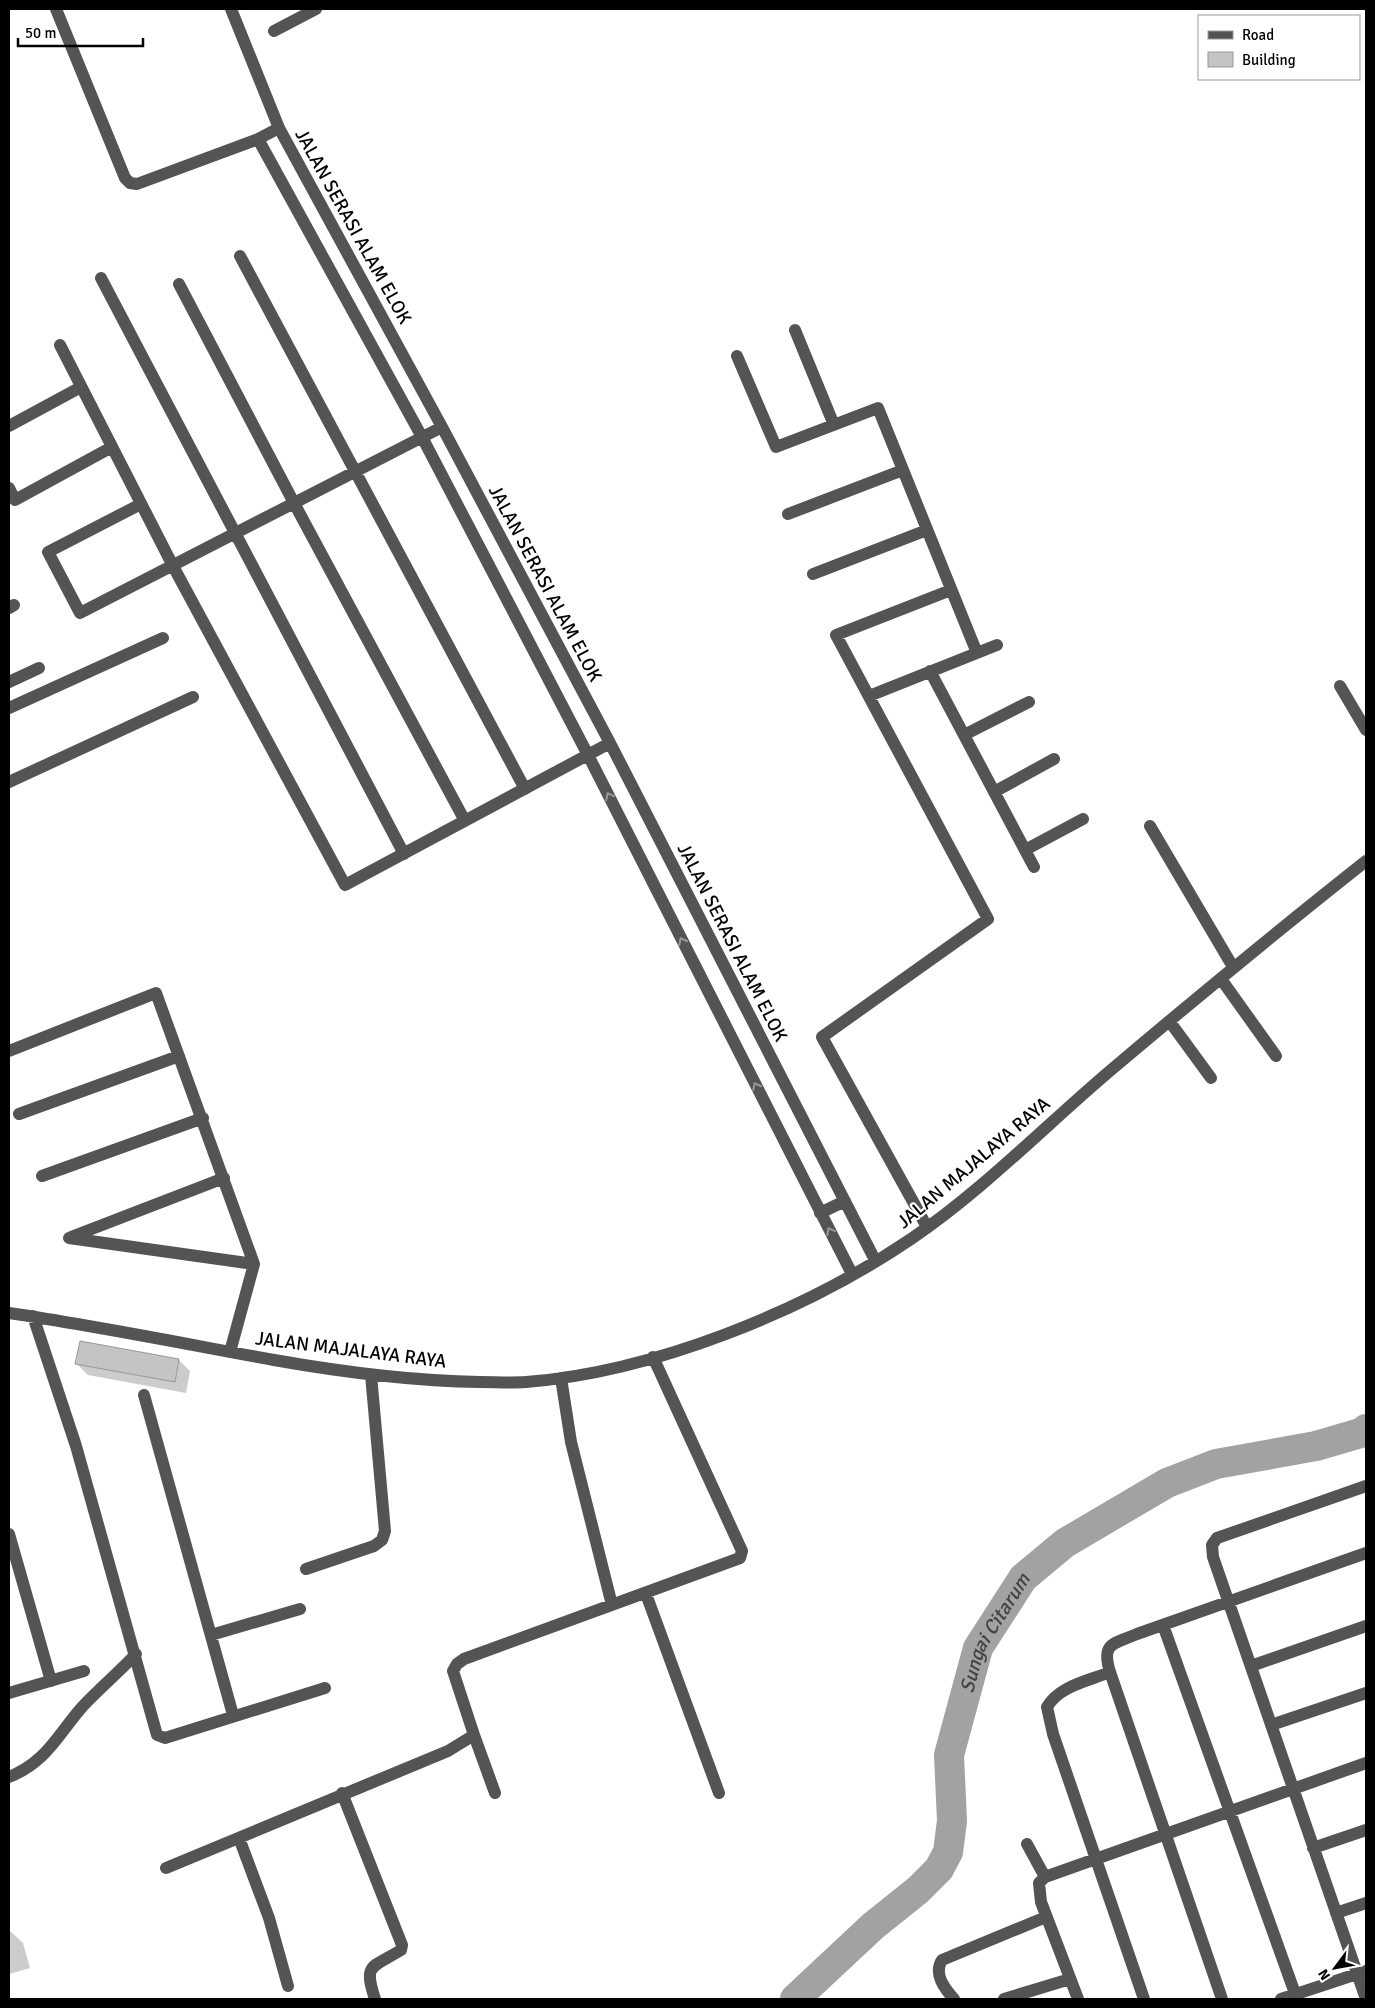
<svg xmlns="http://www.w3.org/2000/svg" width="1375" height="2008" font-family="Signika,sans-serif">
<style>
.shadow{fill:#0003}
.lines{fill:none;stroke-linecap:round;stroke-linejoin:round}
.river{stroke:#a2a2a2;stroke-width:30}
.building{fill:#c4c4c4;stroke:#989898}
.minor{stroke:#545454;stroke-width:12}
.oneway{stroke:#989898}
.labels{text-anchor:middle;stroke-width:4.5;stroke-linejoin:round;paint-order:stroke}
.street-label{font-size:19px;fill:#000;stroke:#fff}
.water-label{font-size:20px;font-style:italic;fill:#434343;stroke:#fff}
</style>
<rect width="100%" height="100%" fill="#fff"/>
<!-- shadow -->
<path class="shadow" d="M179,1360L190,1371L186,1393L88,1375L77,1364Z
M9,1930L23,1943L30,1968L9,1974Z"/>
<g class="lines">
<!-- river -->
<path class="river" id="s1" d="M795,1999L873,1926L918,1890L939,1869L948,1852L952,1821L949,1755L978,1648L1023,1578L1065,1543L1167,1483L1216,1464L1316,1446L1364,1432L1366,1429"/>
</g>
<!-- building -->
<path class="building" d="M80,1341L179,1359L175,1382L75,1364Z"/>
<g class="lines">
<!-- minor -->
<path class="minor" d="M56,9L125,178L130,183L137,184L258,139
M231,9L279,128
M274,31L316,9
M240,256L525,789
M101,278L404,854
M179,284L294,503L465,821
M795,330L834,425
M60,345L173,566L345,885L610,743
M737,356L776,447L878,408L977,653
M9,426L81,387
M9,488L15,500L112,447
M141,504L48,552L80,613L442,427
M788,514L903,470
M813,574L927,530
M9,608L14,605
M930,671L1034,867
M9,682L39,668
M1340,686L1366,730
M869,696L997,645
M9,708L163,638
M964,735L1029,702
M9,782L193,697
M994,792L1054,759
M1150,826L1233,967
M1025,850L1083,819
M1221,979L1276,1056
M1170,1022L1211,1078
M9,1051L156,993L254,1264L230,1352
M19,1114L179,1056
M42,1176L203,1118
M820,1213L845,1201
M927,1227L822,1037L988,919L836,635L951,590
M71,1237L224,1178
M69,1238L254,1264
M852,1274L588,755L422,437L258,139L279,128L442,427L610,743L875,1260
M9,1313C97,1326 186,1344 274,1360C342,1372 410,1381 480,1382C495,1382 511,1383 526,1382C654,1372 805,1311 911,1239C982,1191 1046,1125 1111,1070C1195,999 1280,929 1366,861
M33,1316L76,1446L157,1735L165,1738L325,1688
M561,1378L571,1442L612,1605
M144,1395L233,1715
M9,1534L51,1681
M306,1569L374,1546L382,1540L385,1531L371,1375
M646,1594L719,1793
M1163,1625L1297,1999
M211,1635L300,1609
M1251,1666L1366,1626
M1110,1672C1088,1681 1059,1686 1047,1707L1053,1734L1144,1999
M9,1693L84,1671
M1271,1725L1366,1693
M474,1735L495,1793
M9,1777C47,1762 58,1734 83,1706C100,1688 119,1672 136,1654
M342,1793L402,1945L401,1950C372,1968 363,1963 375,1999
M239,1838L269,1918L288,1986
M1027,1844L1045,1877
M1313,1848L1366,1830
M166,1868L448,1751L474,1735L453,1671L457,1664L464,1659L740,1558L742,1551L653,1357
M1336,1913L1366,1903
M954,1999C945,1989 933,1974 942,1960L1046,1917
M1004,1999L1070,1979
M1078,1999L1041,1902L1039,1883L1045,1877L1366,1763
M1222,1999L1110,1672C1101,1643 1113,1644 1137,1634L1366,1553
M1281,1999L1366,1971
M1366,1999L1213,1557L1212,1545L1217,1538L1366,1486"/>
</g>
<!-- one-way arrows -->
<defs><path id="oneway-chevron" d="M-2-3.5L2.5 0L-2 3.5" fill="none" stroke-width="1.6" stroke-linecap="round" stroke-linejoin="round" transform="scale(1.25)"/></defs>
<g class="oneway">
<use href="#oneway-chevron" transform="translate(609 796) rotate(-117)"/>
<use href="#oneway-chevron" transform="translate(682 941) rotate(-117)"/>
<use href="#oneway-chevron" transform="translate(756 1086) rotate(-117)"/>
<use href="#oneway-chevron" transform="translate(830 1231) rotate(-118)"/>
</g>
<g class="labels">
<!-- street labels -->
<g class="street-label">
<text transform="translate(354 226) rotate(61)" y="7">JALAN SERASI ALAM ELOK</text>
<text transform="translate(546 583) rotate(62)" y="7">JALAN SERASI ALAM ELOK</text>
<text transform="translate(733 942) rotate(63)" y="7">JALAN SERASI ALAM ELOK</text>
<text transform="translate(973 1162) rotate(-40)" y="7">JALAN MAJALAYA RAYA</text>
<text transform="translate(351 1349) rotate(7)" y="7">JALAN MAJALAYA RAYA</text>
</g>
<!-- water labels -->
<g class="water-label">
<text dy="7" stroke="none"><textPath href="#s1" startOffset="442">Sungai Citarum</textPath></text>
</g>
</g>
<!-- border -->
<rect width="1375" height="2008" fill="none" stroke="#000000" stroke-width="20"/>
<!-- legend -->
<rect x="1198" y="15" width="162" height="65" fill="#ffffff" stroke="#999999"/>
<rect x="1208" y="31" width="25" height="8" fill="#545454" stroke="#999999"/>
<text x="1242" y="40" font-size="15" fill="#000000">Road</text>
<rect x="1208" y="52" width="25" height="15" fill="#c4c4c4" stroke="#999999"/>
<text x="1242" y="65" font-size="15" fill="#000000">Building</text>
<!-- north arrow -->
<g transform="translate(1335 1968) rotate(238)" stroke="#ffffff" stroke-width="4" paint-order="stroke">
<path d="M0-4L9 19L0 12L-9 19Z" fill="#000000"/>
<text y="-8" font-size="14" font-weight="bold" text-anchor="middle" fill="#000000">N</text>
</g>
<!-- scale -->
<path d="M18 38v8h125v-8" fill="none" stroke="#000000" stroke-width="2.5"/>
<text x="25" y="38" font-size="15" fill="#000000" stroke="#ffffff" stroke-width="4" paint-order="stroke">50 m</text>
</svg>
